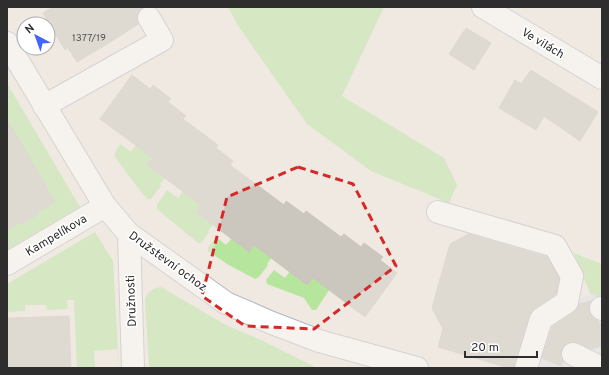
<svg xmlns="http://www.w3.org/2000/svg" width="609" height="375" font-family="Overpass,sans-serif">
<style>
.industrial{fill:#e3e1e8}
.green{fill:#b6e59e}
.building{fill:#cbc7bf;stroke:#cbc5ba}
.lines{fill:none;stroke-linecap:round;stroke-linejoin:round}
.minor-casing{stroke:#b4b7c1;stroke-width:24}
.minor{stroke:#fff;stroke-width:22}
.marked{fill:none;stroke:#d62828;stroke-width:3;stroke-dasharray:8 5;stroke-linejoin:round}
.labels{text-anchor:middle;stroke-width:3.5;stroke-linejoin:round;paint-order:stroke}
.number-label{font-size:10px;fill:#555452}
.street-label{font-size:12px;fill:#2e2e2e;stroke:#fff}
</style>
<rect width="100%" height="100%" fill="#efe9e1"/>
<!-- industrial -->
<path class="industrial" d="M590,293L602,299V368H537L553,325L570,314L572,306Z"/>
<!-- green -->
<path class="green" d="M228,7H384L342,96L444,158L457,185L449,203L371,171L307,124L239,27Z
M7,83L80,207L7,250V230L19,223L21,225L37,215L36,213L55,202L47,189L48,188L16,137L17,136L7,118Z
M120,144L131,152L136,145L153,158L147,165L165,178L160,184L161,186L151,199H147L128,175L114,155Z
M167,190L178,198L183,191L201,205L196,212L213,225L208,231L209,232L201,243H198L157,209V205Z
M95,232L113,261L119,368L117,349L94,351L95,368H77L74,300H67L68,309L47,310L46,305H25V311L7,312V284Z
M216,237L226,245L232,238L249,251L254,245L272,257L267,264L268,265L259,277L255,279L227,264L208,251V248Z
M574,253L602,264V299L590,293Z
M274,270L285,278L290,271L313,278L329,290L316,310H312L304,298L267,284L266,280Z
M161,287L224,324L263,341L317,368H149L145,300C147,292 153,288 161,287Z"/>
<!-- building -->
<path class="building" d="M53,7H143L138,12L137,18L138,24L109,43L77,62L68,48L65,50L43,13Z
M466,28L491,43L474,70L449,54Z
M531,70L598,112L580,141L544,116L536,130L499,108L515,80L521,84Z
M132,75L150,89L153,85L171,99L168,102L186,116L183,119L218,145L216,148L233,161L230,165L284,205L286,201L304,214L306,211L341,237L344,234L361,247L364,243L383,257L380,260L397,273L365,317L313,278L307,285L254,245L249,252L196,212L201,205L147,165L153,158L100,119Z
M7,119L48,189H47L55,202L36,213L37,215L20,225L19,223L7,230Z
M469,234L547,257L559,278L556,294L534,309L529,315L514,368H509L438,347L443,329L432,308L438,286L450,244Z
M591,301L589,305V312L592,317L598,321L599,324L602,323V346L591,349L578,343L572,342L566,343L562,349L561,355L563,361L561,366L542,358L552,327L574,312L579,304Z
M69,316L71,368H7V318Z"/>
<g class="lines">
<!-- minor casing -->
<g class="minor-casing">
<path id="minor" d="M483,7L602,78
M7,43L105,206L129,234L226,303L272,323L319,341L417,368
M44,106L162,40L149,18
M438,212L555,246L572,276L567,302L541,319L526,368
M129,234L133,368
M7,264L105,206
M601,308L602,309
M573,354L602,368"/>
</g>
<!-- minor -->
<use href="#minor" class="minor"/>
</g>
<!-- marked area -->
<path d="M0 0H609V375H0ZM298,167L353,184L396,266L314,329L245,326L202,296L227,197Z" fill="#efe9e1" fill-opacity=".55" fill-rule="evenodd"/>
<path class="marked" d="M298,167L353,184L396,266L314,329L245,326L202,296L227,197Z"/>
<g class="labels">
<!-- number labels -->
<g class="number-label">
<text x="89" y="41">1377/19</text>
</g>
<!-- street labels -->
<g class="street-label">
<text transform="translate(543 43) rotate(31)" y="4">Ve vilách</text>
<text transform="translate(56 235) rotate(-31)" y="4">Kampelíkova</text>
<text transform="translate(168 261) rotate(36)" y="4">Družstevní ochoz</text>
<text transform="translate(131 301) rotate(-92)" y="4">Družnosti</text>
</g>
</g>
<!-- border -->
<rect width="609" height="375" fill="none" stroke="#2e2e2e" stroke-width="16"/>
<!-- north arrow -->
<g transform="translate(36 36) rotate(319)"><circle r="19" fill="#ffffff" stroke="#ababab"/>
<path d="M0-3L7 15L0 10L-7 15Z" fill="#4264fb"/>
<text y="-6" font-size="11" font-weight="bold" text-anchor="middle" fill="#2e2e2e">N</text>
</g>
<!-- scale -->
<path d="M465 351v6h72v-6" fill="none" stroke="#2e2e2e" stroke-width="2"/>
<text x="471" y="351" font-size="12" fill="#2e2e2e" stroke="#ffffff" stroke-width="3" paint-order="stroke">20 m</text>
</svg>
